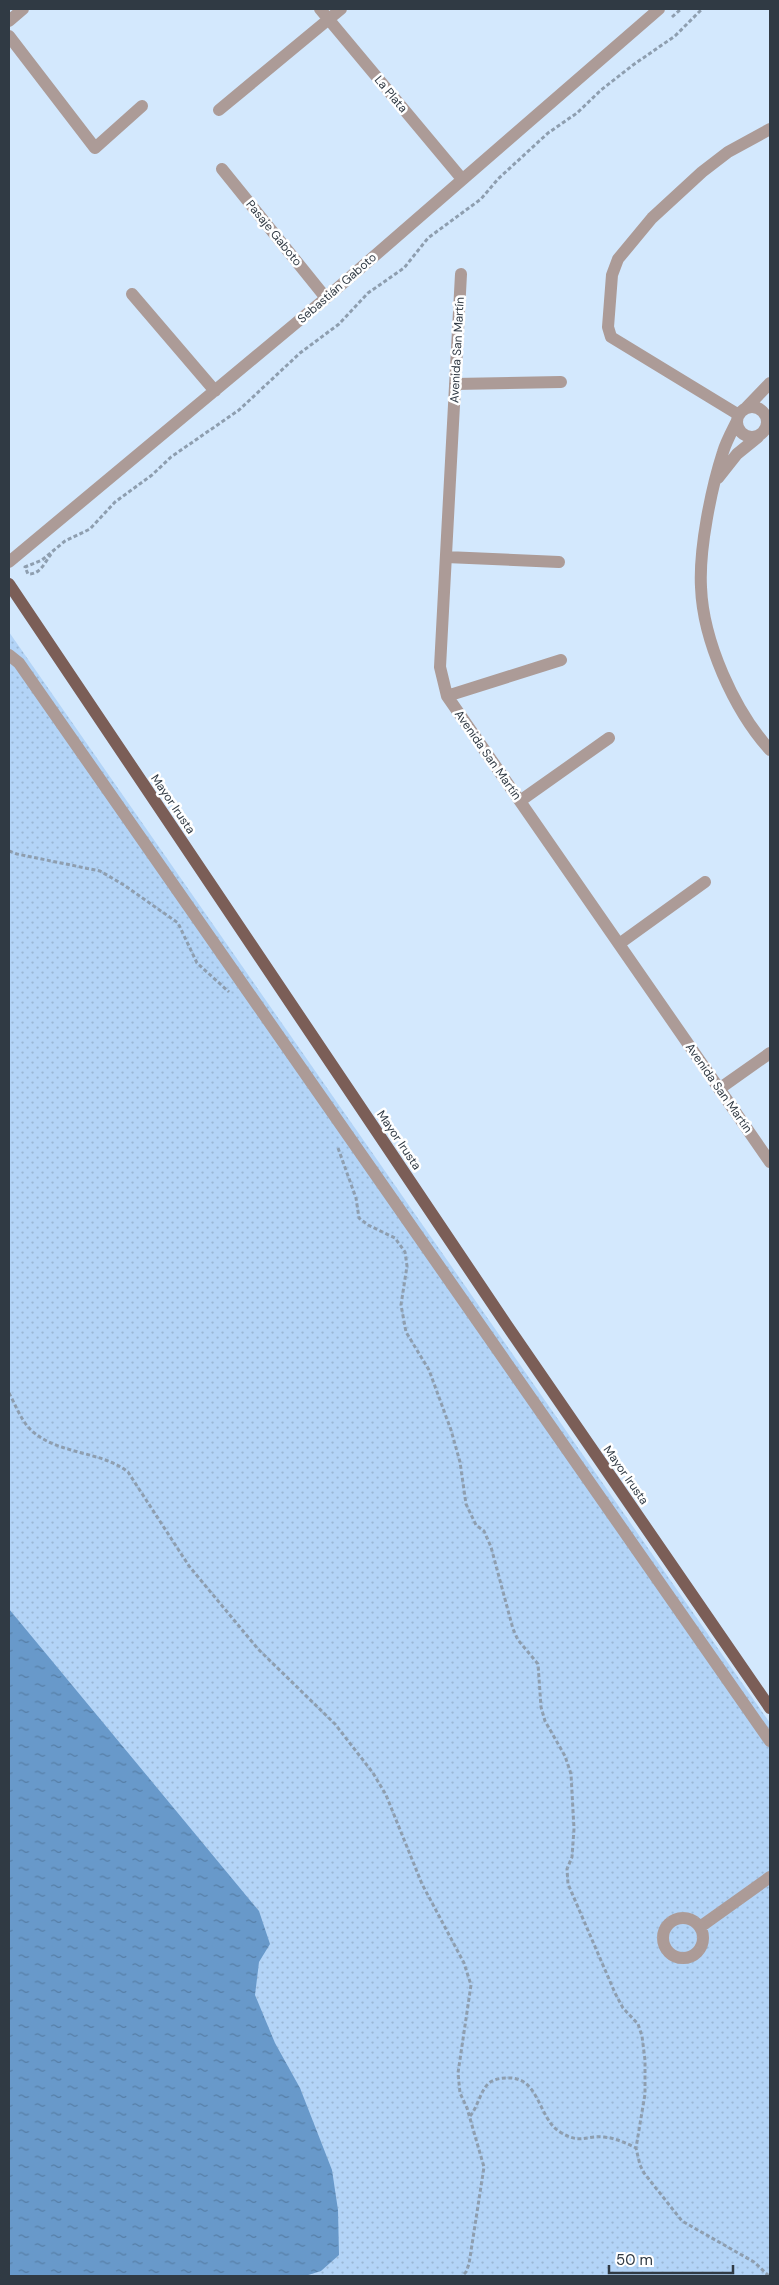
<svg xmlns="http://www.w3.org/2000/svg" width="779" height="2285" font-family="'DM Sans',sans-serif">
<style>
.grass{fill:url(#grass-dots)}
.water{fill:url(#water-ripples)}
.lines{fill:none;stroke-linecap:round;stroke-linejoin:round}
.path{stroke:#8e9eaf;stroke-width:3;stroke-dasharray:4 2.5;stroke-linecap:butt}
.minor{stroke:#ac9b97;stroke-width:12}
.major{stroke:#7b5e57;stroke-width:12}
.labels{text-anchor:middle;stroke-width:5;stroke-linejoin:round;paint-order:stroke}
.street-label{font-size:12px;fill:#303a44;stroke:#fff}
</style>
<defs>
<pattern id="grass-dots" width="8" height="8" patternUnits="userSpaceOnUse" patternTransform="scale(1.25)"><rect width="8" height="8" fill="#b3d4f7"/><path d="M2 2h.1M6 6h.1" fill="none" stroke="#9ab7d5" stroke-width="1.8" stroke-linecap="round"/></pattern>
<pattern id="water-ripples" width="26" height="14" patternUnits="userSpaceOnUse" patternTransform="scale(1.25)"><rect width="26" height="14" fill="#6899ca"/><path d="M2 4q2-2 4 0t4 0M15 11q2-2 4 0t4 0" fill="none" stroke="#567ea6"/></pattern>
</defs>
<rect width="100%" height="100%" fill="#d3e8fd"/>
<!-- grass -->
<path class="grass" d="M9,632L770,1723V2276H9Z"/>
<!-- water -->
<path class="water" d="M9,1609L259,1911L270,1944L259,1962L255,1995L275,2043L300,2088L332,2170L338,2210L339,2255L321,2271L305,2276H9Z"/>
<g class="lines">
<!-- path -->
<path class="path" d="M672,17L681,9
M51,554C45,562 40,575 28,574L25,567L42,560L65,541L90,529L115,502L152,475L171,457L239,410L300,353L339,324L368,293L404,268L428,238L481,199L498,179L548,133L577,113L601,90L633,65L675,36L702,9
M9,851L17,854L100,871L124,885L178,923L197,963L229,992
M338,1148L356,1198L359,1218L368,1225L395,1238L405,1252L407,1266L401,1305L406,1332L429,1370L451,1430L460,1462L466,1504L476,1525L484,1531L491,1547L513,1629L518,1640L538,1664L541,1707L545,1721L565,1756L571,1774L574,1829L572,1857L567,1869L568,1884L615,1993L623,2008L638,2024L642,2036L645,2060V2094L636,2148L640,2165L644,2173L682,2221L754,2262L769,2276
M9,1393C15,1404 21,1420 30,1429C56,1455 100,1450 128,1472L189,1566L258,1649L335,1724L373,1773L386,1795L422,1884L464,1963L471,1985L458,2073L460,2093L467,2108L484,2167L469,2264L466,2272L462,2276
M470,2116C478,2107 480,2091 489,2083C494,2079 501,2078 507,2078C540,2076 538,2119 560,2132C581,2145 585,2135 604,2137C615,2138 626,2143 636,2148"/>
<!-- minor -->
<path class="minor" d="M320,9L462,179
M9,21L23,9
M9,36L95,148L142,106
M219,110L341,9
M222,169L326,298
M461,274L440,667L447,696L770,1162
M132,294L215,391
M455,384L561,382
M737 422a15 15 0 1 1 30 0a15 15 0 1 1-30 0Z
M745,409L770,383
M739,415L611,337L608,327L612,275L618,259L652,218L702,172L728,152L770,129
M737,421C732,431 726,442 723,452C711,489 699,549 701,587C703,641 734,710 770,750
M718,478L737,454L758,437
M446,557L559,562
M9,562L326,298L659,9
M9,655L19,663L770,1741
M447,696L561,660
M520,801L609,738
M619,944L705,882
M719,1089L770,1053
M663 1938a20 20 0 1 1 40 0a20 20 0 1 1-40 0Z
M700,1927L770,1877"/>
<!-- major -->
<path class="major" d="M9,584L506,1324L770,1708"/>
</g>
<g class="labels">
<!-- street labels -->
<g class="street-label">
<text transform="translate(391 94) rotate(50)" y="4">La Plata</text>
<text transform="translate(274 233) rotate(51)" y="4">Pasaje Gaboto</text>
<text transform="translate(337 288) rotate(-41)" y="4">Sebastián Gaboto</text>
<text transform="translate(457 350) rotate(-87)" y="4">Avenida San Martín</text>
<text transform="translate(488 755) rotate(55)" y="4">Avenida San Martín</text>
<text transform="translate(173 804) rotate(56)" y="4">Mayor Irusta</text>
<text transform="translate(719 1088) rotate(55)" y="4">Avenida San Martín</text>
<text transform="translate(399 1140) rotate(56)" y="4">Mayor Irusta</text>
<text transform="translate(626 1475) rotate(55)" y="4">Mayor Irusta</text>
</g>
</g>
<!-- border -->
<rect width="779" height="2285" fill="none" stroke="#303a44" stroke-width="20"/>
<!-- scale -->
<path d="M609 2265v8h124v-8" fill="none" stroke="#303a44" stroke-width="2.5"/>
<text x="616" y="2265" font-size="15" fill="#303a44" stroke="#ffffff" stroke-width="4" paint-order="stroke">50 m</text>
</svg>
